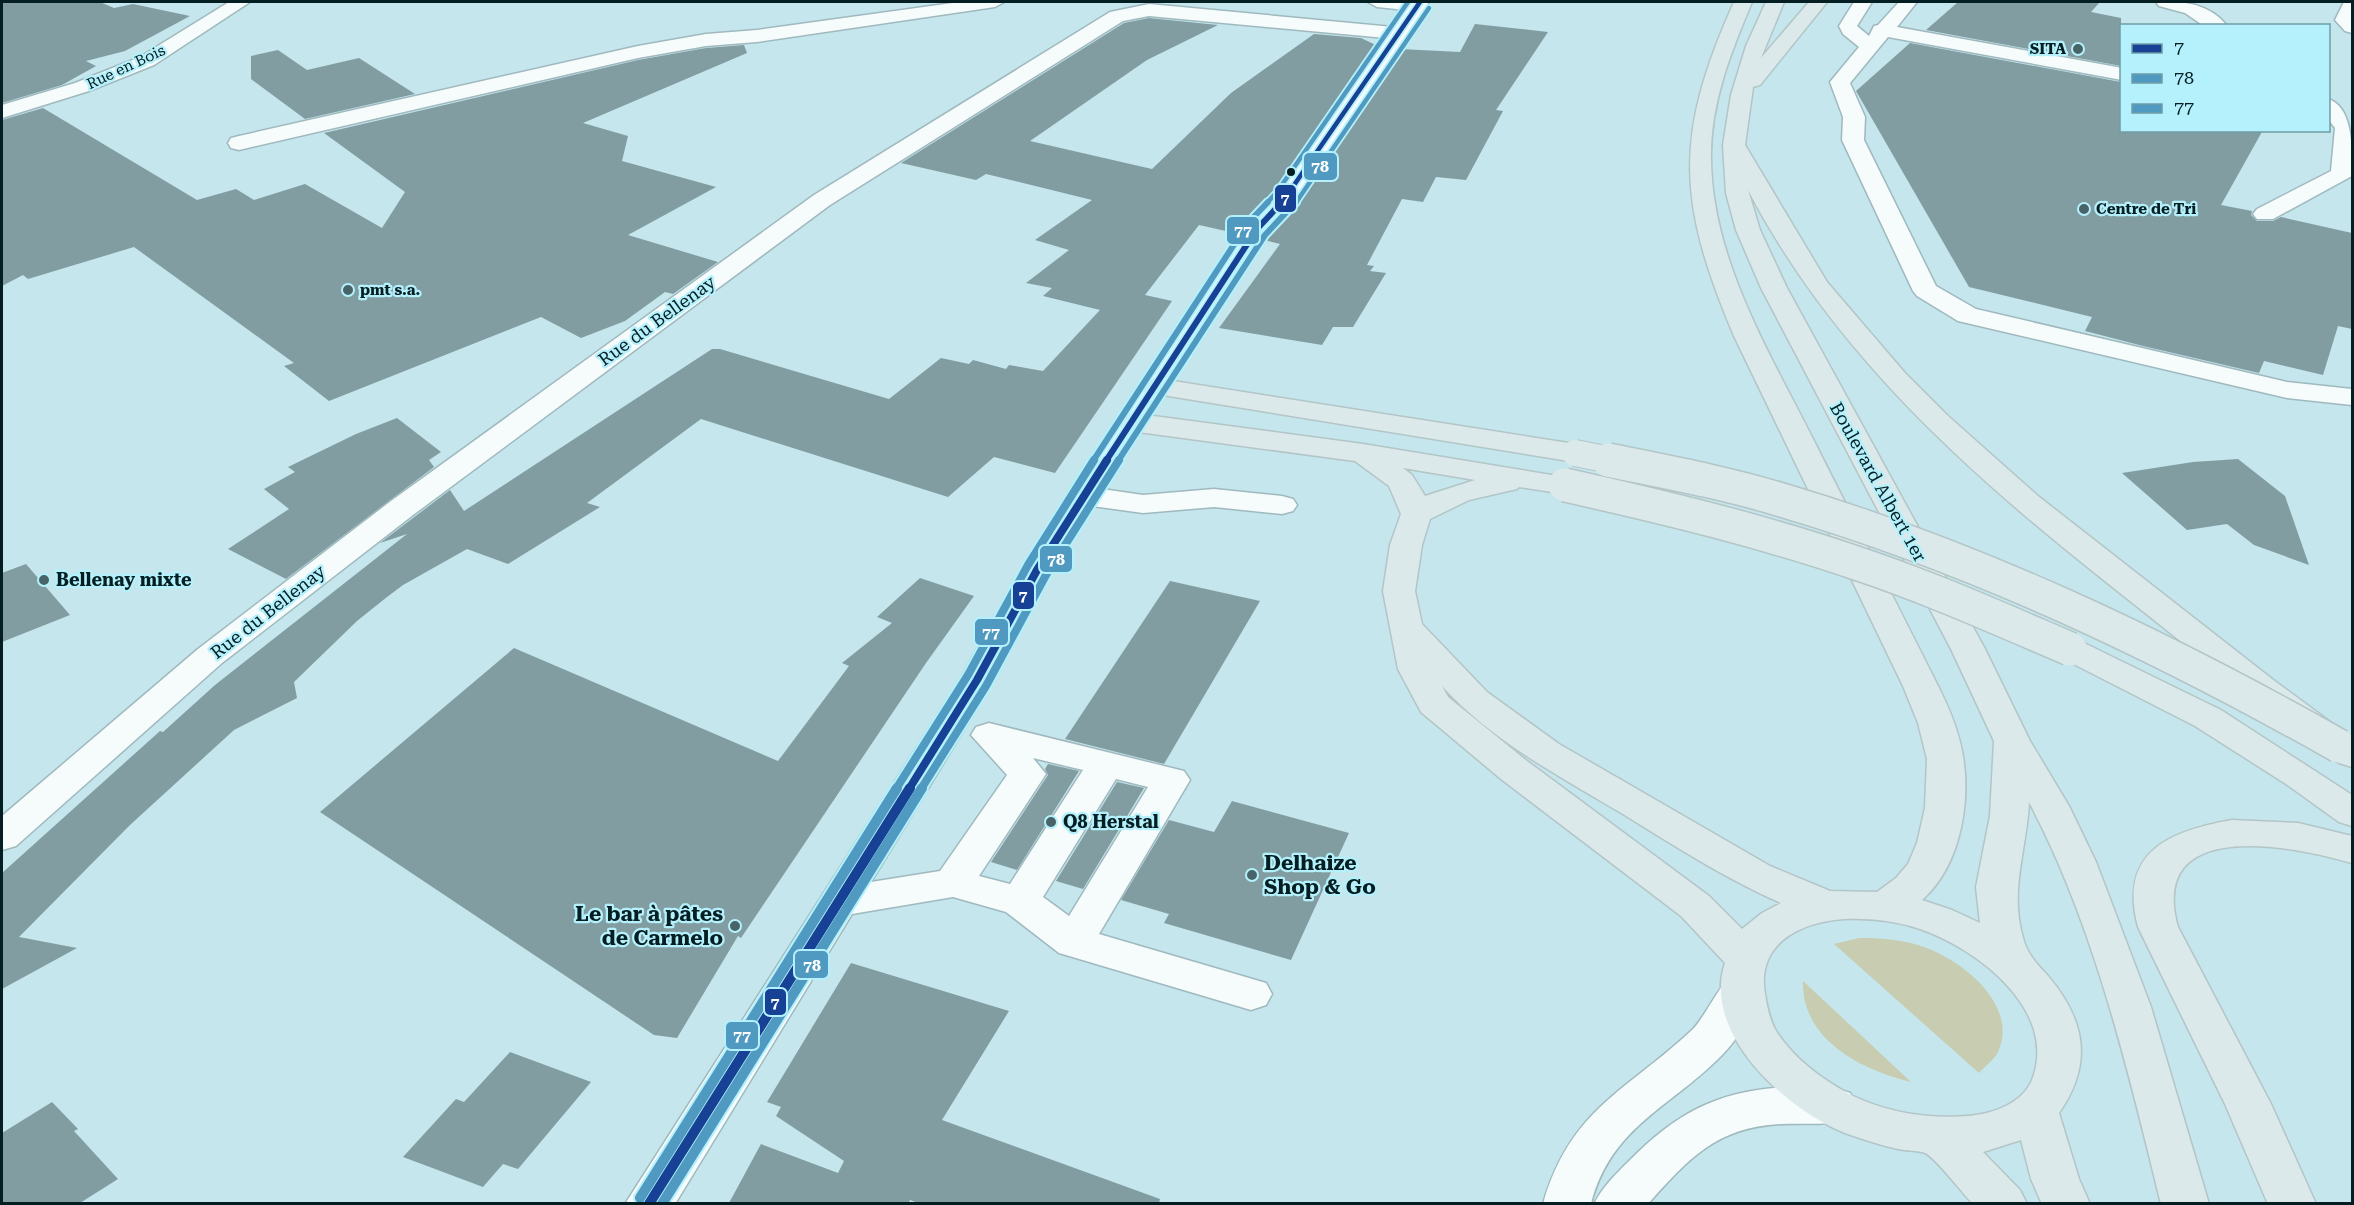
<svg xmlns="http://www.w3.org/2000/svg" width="2354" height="1205" font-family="'Roboto Serif',serif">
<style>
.green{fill:#c8ccb1}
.building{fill:#829da2}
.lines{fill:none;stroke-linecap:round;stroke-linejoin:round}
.minor-casing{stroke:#9fb9be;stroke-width:3}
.major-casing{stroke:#b3c5c7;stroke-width:3}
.minor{fill:#f6fbfc;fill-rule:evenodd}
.major{fill:#dbe9ea;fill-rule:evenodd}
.major-bridge-far1-casing{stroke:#b3c5c7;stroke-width:28;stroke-linecap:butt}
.major-bridge-casing{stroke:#b3c5c7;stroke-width:36;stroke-linecap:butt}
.major-bridge-far1{stroke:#dbe9ea;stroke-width:26}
.major-bridge{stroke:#dbe9ea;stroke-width:33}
.bus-1-far3-casing{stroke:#b4f1fc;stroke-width:8}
.bus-1-far2-casing{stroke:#b4f1fc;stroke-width:10}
.bus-1-far1-casing{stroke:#b4f1fc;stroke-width:12}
.bus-1-casing{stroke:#b4f1fc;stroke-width:14}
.bus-2-far3-casing{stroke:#b4f1fc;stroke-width:8}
.bus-2-far2-casing{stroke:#b4f1fc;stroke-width:10}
.bus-2-far1-casing{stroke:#b4f1fc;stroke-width:12}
.bus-2-casing{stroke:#b4f1fc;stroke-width:14}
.bus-3-far3-casing{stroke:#b4f1fc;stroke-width:8}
.bus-3-far2-casing{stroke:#b4f1fc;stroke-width:10}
.bus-3-far1-casing{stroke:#b4f1fc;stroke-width:12}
.bus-3-casing{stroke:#b4f1fc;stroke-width:14}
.bus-1-far3{stroke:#164194;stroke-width:4.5}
.bus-1-far2{stroke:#164194;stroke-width:6}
.bus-1-far1{stroke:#164194;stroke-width:8}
.bus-1{stroke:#164194;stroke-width:10}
.bus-2-far3{stroke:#509ac1;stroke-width:4.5}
.bus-2-far2{stroke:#509ac1;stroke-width:6}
.bus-2-far1{stroke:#509ac1;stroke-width:8}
.bus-2{stroke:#509ac1;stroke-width:10}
.bus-3-far3{stroke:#509ac1;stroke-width:4.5}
.bus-3-far2{stroke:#509ac1;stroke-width:6}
.bus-3-far1{stroke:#509ac1;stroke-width:8}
.bus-3{stroke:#509ac1;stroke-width:10}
.poi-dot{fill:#486469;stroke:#b4f1fc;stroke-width:2}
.bus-dot{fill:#051e22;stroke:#b4f1fc;stroke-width:2}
.labels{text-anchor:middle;stroke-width:4.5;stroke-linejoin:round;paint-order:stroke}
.far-poi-label{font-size:15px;font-weight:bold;fill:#051e22;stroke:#b4f1fc;text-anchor:start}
.far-street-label{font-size:15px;fill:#051e22;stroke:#b4f1fc}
.street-label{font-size:18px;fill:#051e22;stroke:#b4f1fc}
.poi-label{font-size:18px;font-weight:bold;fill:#051e22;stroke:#b4f1fc;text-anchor:start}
.near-poi-label{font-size:21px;font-weight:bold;fill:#051e22;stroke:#b4f1fc;text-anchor:start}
.line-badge{stroke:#b4f1fc;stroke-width:2}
.badge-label{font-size:16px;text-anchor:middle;font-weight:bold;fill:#fff}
</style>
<rect width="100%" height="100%" fill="#c4e6ec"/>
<!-- green -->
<path class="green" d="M1859,938C1879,938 1898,939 1918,945C1959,957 2020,1004 1998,1052C1994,1060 1984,1067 1979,1073L1834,944Z
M1803,981L1911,1082C1861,1070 1801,1039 1803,981Z"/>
<!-- building -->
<path class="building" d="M2,2H100L114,8L133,4L190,16L125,51L86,61L96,66L62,85L2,103Z
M1958,2H2100L2091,12L2121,18V66L1926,30Z
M1149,18L1218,25L1147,60L1030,141L1152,169L1231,93L1314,34L1361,38L1378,46L1275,193L1239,234L1199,225L1145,295L1172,301L1055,473L994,457L948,497L701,419L587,503L600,507L508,564L467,549L403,585L387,597L357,621L294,682L297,698L234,730L130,825L19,937L77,948L2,989V873L160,731L163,732L215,685L407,534L380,543L450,490L464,511L712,349H720L889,399L941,358L969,364L973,360L1006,369L1009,365L1043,371L1100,310L1043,296L1052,288L1026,283L1069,250L1035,240L1092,200L986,174L976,180L901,163L1124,23Z
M1475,24L1548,32L1496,110L1503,111L1466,180L1436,177L1423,202L1402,199L1367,265L1374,266L1370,271L1386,273L1353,327H1333L1322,345L1219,328L1280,244L1264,240L1268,234L1295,205L1400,49L1460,52Z
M1910,43L2121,82V130H2263L2221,205L2252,211L2251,215L2257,221H2273L2281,217L2352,233V329L2338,326L2323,375L2264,361L2259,373L2143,346L2085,331L2092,317L1969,287L1856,91Z
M744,45L747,53L583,123L628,136L622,161L716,187L628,235L718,262L673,294L665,292L625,321L581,338L541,317L329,401L284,366L294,363L134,247L28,279L23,275L2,286V120L43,108L197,200L236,189L254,200L305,184L382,228L405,192L324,133L638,60L706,48Z
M278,50L307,70L359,58L415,94L305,119L251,79V56Z
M397,418L441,452L429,460L434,467L286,579L228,549L289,509L264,489L295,472L288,467L356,434Z
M2238,459L2285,496L2309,565L2254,545L2227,524L2187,530L2122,473L2193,462Z
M26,564L70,615L2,642V573Z
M920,578L974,596L926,663L741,938L738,936L677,1038L654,1035L320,812L514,648L778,761L849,666L842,663L892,623L877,617Z
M1170,581L1260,601L1164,764L1065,739Z
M1048,764L1079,771L1017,870L991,862L1048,775L1045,769Z
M1117,782L1144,788L1083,889L1056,881Z
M1232,801L1349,833L1291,960L1164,923L1169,914L1121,900L1169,820L1214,832Z
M851,963L1009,1011L942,1120L1160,1199L1159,1203H918L910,1200L909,1203H729L761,1144L838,1173L844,1161L776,1116L781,1107L767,1102Z
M510,1052L591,1082L518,1169L503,1164L483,1187L403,1157L456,1099L464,1102Z
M52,1102L78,1129L74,1131L118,1179L80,1203H2V1133Z"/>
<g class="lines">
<!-- minor casing -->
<g class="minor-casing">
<path id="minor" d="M229,2H250L154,65L89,91L2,118V105L75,83L140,57Z
M960,2H1004L995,7L757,42L706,46L638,58L239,150L231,148L228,143L231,138L239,136L638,46L706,34L757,30Z
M1368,2H1429L1293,204L1266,233L1102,489L1143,495L1214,489L1282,496L1293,499L1297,505L1293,511L1282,514L1214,507L1143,513L1092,506L1053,570L994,680L871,882L940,871L1007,775L971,735L976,727L989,723L1184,771L1190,780L1099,934L1266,983L1272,994L1266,1005L1251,1010L1059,953L1006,912L953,897L852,914L675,1204H625L960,680L1021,570L1068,496L1249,224L1277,194L1386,38L1149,16L1123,21L830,205L413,515L222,663L16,846L2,850V816L198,649L391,501L814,195L1110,12L1149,4L1393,27L1406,10L1377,7ZM1033,758L1083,770L1010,884L979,876L1046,774ZM1116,779L1148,787L1069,916L1043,897Z
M1854,2H1872L1857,26L1869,36L1874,26L1878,25L1899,2H1917L1897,27L2122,68V80L1888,37L1850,83L1865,117L1864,140L1936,286L1976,309L2287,382L2352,389V405L2287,398L1958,321L1917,296L1913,291L1842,140L1843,117L1830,82L1859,47L1843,34L1839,26Z
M2156,2C2181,0 2211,4 2227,26H2204L2185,13L2159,6Z
M2344,2H2352V33L2345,31L2335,20Z
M2328,99C2354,107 2352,151 2352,176L2273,219H2257L2253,214L2257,209L2331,171L2335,128L2328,119Z
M1742,975L1757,980L1763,991C1752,1012 1741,1035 1724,1053C1674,1106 1611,1125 1591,1204H1543C1570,1109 1627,1091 1692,1030C1703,1020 1721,983 1729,979C1733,977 1738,976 1742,975Z
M1787,1087L1834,1088L1850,1093L1857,1106L1850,1119C1828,1126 1805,1123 1782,1124C1717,1127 1689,1158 1648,1204H1594C1603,1186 1616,1174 1629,1161C1676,1113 1719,1090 1787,1087Z"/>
</g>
<!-- major casing -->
<g class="major-casing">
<path id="major" d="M1734,2H1752C1731,52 1710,104 1711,159C1712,259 1769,352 1813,439C1854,521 1897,604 1938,686C1947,704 1955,722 1960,742C1973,793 1963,864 1922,900L1952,910L1980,923L1976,887L1990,816L1994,741L1951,649L1761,288L1736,230L1726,193L1723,145L1731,95L1746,46L1766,2H1784L1761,58L1809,2H1827L1760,85L1753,87L1745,145L1827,282L1905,373L1948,416L2038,496L2272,679L2352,738V767L2339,763C2273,717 2212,666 2149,616C1992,493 1842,369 1748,190L1760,230L1787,288L1985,649L2030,741L2069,806L2096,862L2151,1007L2209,1204H2161C2128,1070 2094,924 2029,802C2027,849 2009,890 2023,938C2027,954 2037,964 2048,976C2086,1021 2093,1064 2059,1113L2079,1179L2090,1204H2042L2031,1179L2021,1140L1983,1152L2020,1190L2027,1204H1973C1964,1195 1934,1156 1925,1153C1918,1150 1906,1151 1898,1149C1880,1145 1862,1139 1845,1133C1787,1110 1701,1034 1725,963L1681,916L1501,779L1421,712L1398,669L1383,591L1390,545L1401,514L1389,486L1355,461L1131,431L1121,428L1117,422L1121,416L1131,413L1363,444L1576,479L1580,485L1576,491L1565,494L1519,487L1517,489L1469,500L1430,519L1422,545L1415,591L1422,624L1487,692L1559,744L1770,866L1830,891L1877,892L1896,878L1908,864L1917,843L1925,808L1927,759L1918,723L1903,686L1734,336C1677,201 1674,136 1734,2ZM1403,468L1475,480L1425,496L1412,475ZM1442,686C1492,741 1559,776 1623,814C1675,846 1726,879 1781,903L1762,913L1742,929L1709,896L1527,761L1448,697ZM1844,919C1868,918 1897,921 1920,929C1978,949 2059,1011 2032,1080C2022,1104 1992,1114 1968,1116C1929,1119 1889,1113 1853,1096C1824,1081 1792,1058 1775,1029C1769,1018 1767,1006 1765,994C1756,943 1801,922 1844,919Z
M1154,378L1575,444L1585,447L1590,453L1585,459L1575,462L1144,392L1140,386L1144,380Z
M2070,639L2082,642L2221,710L2352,795V826L2339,822L2286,784L2195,726L2058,656L2053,649L2058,642Z
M2232,820L2298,823L2352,836V863C2291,845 2147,817 2178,927L2271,1104L2316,1204H2268L2225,1104L2138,927C2118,852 2169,831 2232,820Z"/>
</g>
<!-- minor -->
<use href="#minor" class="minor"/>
<!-- major -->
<use href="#major" class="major"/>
<!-- major-bridge-far1 casing -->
<g class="major-bridge-far1-casing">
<path id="major-bridge-far1" d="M1575,453L1615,461"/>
</g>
<!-- major-bridge casing -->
<g class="major-bridge-casing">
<path id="major-bridge" d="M1608,460C1667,472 1727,483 1785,501C1980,559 2162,646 2339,746
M1565,485C1664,507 1763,531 1859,564C1931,588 2000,619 2070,649"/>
</g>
<!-- major-bridge-far1 -->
<use href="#major-bridge-far1" class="major-bridge-far1"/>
<!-- major-bridge -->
<use href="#major-bridge" class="major-bridge"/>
<!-- bus-1-far3 casing -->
<g class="bus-1-far3-casing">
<path id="bus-1-far3" d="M1281,204L1420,2"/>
</g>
<!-- bus-1-far2 casing -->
<g class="bus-1-far2-casing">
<path id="bus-1-far2" d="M1106,461L1257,229L1282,202"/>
</g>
<!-- bus-1-far1 casing -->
<g class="bus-1-far1-casing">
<path id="bus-1-far1" d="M909,789L977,680L1037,570L1107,460"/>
</g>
<!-- bus-1 casing -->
<g class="bus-1-casing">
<path id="bus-1" d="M649,1204L910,788"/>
</g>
<!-- bus-2-far3 casing -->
<g class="bus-2-far3-casing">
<path id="bus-2-far3" d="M1295,204L1429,8"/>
</g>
<!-- bus-2-far2 casing -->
<g class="bus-2-far2-casing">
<path id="bus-2-far2" d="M1118,461L1265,235L1296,202"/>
</g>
<!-- bus-2-far1 casing -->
<g class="bus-2-far1-casing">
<path id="bus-2-far1" d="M921,789L986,686L1046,575L1119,460"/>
</g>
<!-- bus-2 casing -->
<g class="bus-2-casing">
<path id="bus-2" d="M662,1204L922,788"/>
</g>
<!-- bus-3-far3 casing -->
<g class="bus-3-far3-casing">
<path id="bus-3-far3" d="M1266,204L1277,192L1408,2"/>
</g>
<!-- bus-3-far2 casing -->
<g class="bus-3-far2-casing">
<path id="bus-3-far2" d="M1093,461L1248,223L1268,202"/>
</g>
<!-- bus-3-far1 casing -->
<g class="bus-3-far1-casing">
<path id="bus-3-far1" d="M896,789L968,675L1028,565L1094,460"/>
</g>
<!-- bus-3 casing -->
<g class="bus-3-casing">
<path id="bus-3" d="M640,1198L897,788"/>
</g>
<!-- bus-1-far3 -->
<use href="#bus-1-far3" class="bus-1-far3"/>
<!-- bus-1-far2 -->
<use href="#bus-1-far2" class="bus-1-far2"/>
<!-- bus-1-far1 -->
<use href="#bus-1-far1" class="bus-1-far1"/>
<!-- bus-1 -->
<use href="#bus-1" class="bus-1"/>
<!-- bus-2-far3 -->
<use href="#bus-2-far3" class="bus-2-far3"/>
<!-- bus-2-far2 -->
<use href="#bus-2-far2" class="bus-2-far2"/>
<!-- bus-2-far1 -->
<use href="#bus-2-far1" class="bus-2-far1"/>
<!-- bus-2 -->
<use href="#bus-2" class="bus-2"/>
<!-- bus-3-far3 -->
<use href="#bus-3-far3" class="bus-3-far3"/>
<!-- bus-3-far2 -->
<use href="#bus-3-far2" class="bus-3-far2"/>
<!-- bus-3-far1 -->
<use href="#bus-3-far1" class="bus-3-far1"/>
<!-- bus-3 -->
<use href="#bus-3" class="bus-3"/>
</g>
<!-- markers -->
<g class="poi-dot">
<circle cx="2078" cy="49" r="6"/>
<circle cx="2084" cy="209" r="6"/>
<circle cx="348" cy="290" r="6"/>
<circle cx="44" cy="580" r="6"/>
<circle cx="1051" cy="822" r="6"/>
<circle cx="1252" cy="875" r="6"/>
<circle cx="735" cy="926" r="6"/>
</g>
<circle class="bus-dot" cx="1291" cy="172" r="5"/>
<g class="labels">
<!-- far-poi labels -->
<g class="far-poi-label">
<text x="2066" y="54" text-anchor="end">SITA</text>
<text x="2096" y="214">Centre de Tri</text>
<text x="360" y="295">pmt s.a.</text>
</g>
<!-- far-street labels -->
<g class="far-street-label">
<text transform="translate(126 67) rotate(-25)" y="5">Rue en Bois</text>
</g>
<!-- street labels -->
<g class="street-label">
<text transform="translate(657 321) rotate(-36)" y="6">Rue du Bellenay</text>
<text transform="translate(1878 482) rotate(61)" y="6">Boulevard Albert 1er</text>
<text transform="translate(268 612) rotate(-38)" y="6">Rue du Bellenay</text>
</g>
<!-- poi labels -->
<g class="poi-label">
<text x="56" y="586">Bellenay mixte</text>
<text x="1063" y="828">Q8 Herstal</text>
</g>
<!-- near-poi labels -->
<g class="near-poi-label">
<text x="1264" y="870">Delhaize<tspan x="1264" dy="24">Shop &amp; Go</tspan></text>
<text x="723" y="921" text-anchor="end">Le bar à pâtes<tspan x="723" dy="24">de Carmelo</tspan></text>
</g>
</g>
<g class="line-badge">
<rect x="1303" y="152" width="35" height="29" rx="6" fill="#509ac1"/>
<rect x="1274" y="184" width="23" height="29" rx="6" fill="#164194"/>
<rect x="1226" y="216" width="34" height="29" rx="6" fill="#509ac1"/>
<rect x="1039" y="545" width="34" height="28" rx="6" fill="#509ac1"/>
<rect x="1012" y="581" width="23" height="29" rx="6" fill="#164194"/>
<rect x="974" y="618" width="35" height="28" rx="6" fill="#509ac1"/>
<rect x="794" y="950" width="35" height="29" rx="6" fill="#509ac1"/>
<rect x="764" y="988" width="23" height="28" rx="6" fill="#164194"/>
<rect x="725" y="1021" width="34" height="29" rx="6" fill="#509ac1"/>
</g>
<g class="badge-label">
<text x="1320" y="172">78</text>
<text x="1285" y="204">7</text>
<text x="1243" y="236">77</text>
<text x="1056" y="565">78</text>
<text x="1023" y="601">7</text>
<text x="991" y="638">77</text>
<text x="812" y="971">78</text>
<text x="775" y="1008">7</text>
<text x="742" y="1041">77</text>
</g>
<!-- border -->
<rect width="2354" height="1205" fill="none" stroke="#051e22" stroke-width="6"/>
<!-- legend -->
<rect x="2120" y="24" width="210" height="108" fill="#b4f1fc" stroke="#6e9da5" stroke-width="1.5"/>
<rect x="2132" y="44" width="30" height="9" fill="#164194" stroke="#6e9da5" stroke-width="1.5"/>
<text x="2174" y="54" font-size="18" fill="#051e22">7</text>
<rect x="2132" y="74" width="30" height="9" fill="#509ac1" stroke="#6e9da5" stroke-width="1.5"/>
<text x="2174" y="84" font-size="18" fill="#051e22">78</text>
<rect x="2132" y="104" width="30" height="9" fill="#509ac1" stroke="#6e9da5" stroke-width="1.5"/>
<text x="2174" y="114" font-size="18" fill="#051e22">77</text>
</svg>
